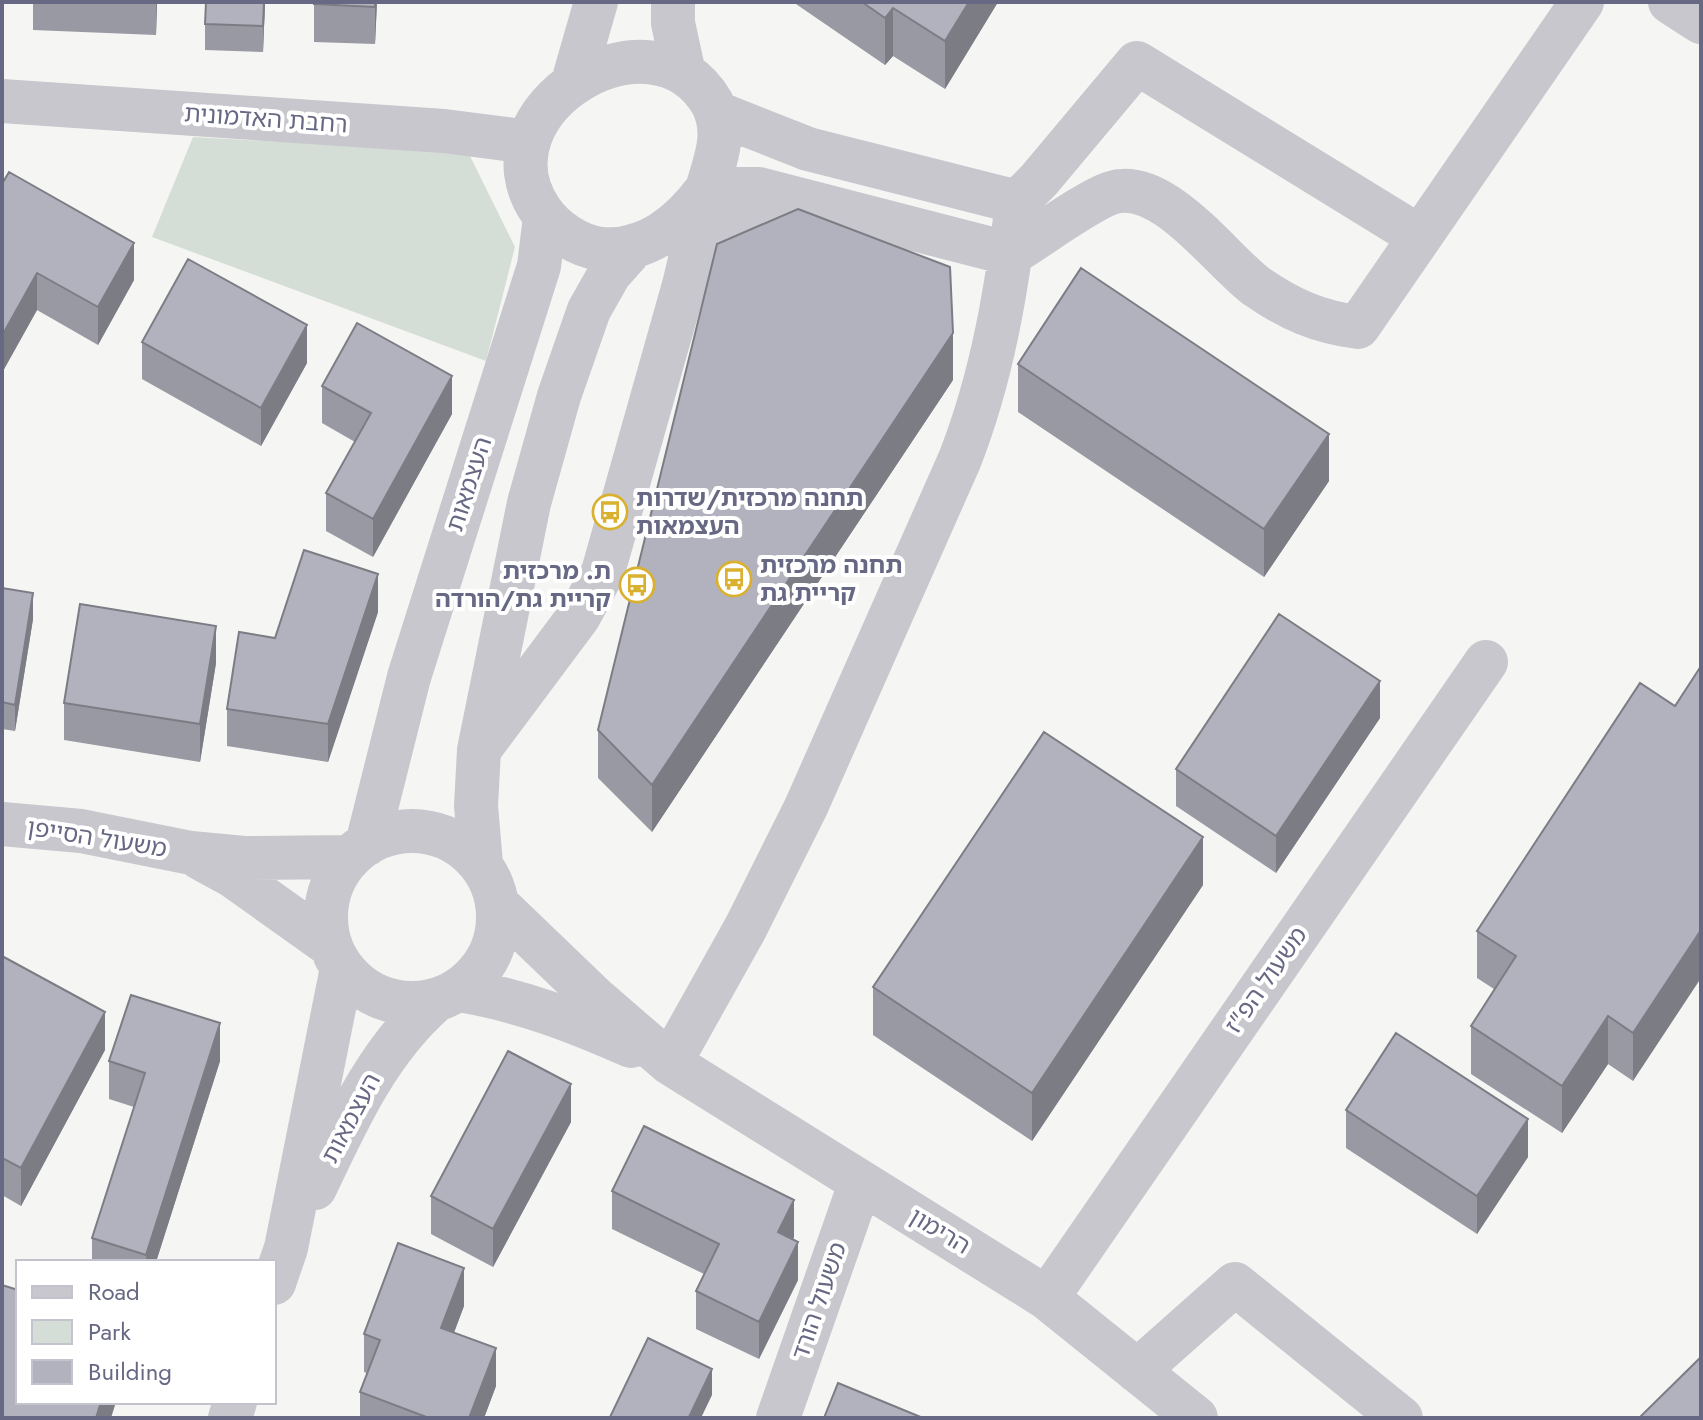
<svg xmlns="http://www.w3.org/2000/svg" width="1703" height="1420" font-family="Jost,'Noto Sans Hebrew',sans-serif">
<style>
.green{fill:#d4ddd6}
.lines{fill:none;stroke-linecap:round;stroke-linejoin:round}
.minor{stroke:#c7c7cd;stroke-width:44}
.wall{fill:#9899a3}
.shaded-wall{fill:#7c7d84}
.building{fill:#b1b2bd;stroke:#7c7d84;stroke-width:2}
.labels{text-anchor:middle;stroke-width:8;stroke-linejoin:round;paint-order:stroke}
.street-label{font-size:24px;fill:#676883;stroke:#fff}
.poi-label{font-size:24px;font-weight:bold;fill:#676883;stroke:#fff;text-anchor:start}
</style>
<rect width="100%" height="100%" fill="#f5f6f3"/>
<!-- green -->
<path class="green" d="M193,137L468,152L515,247L486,361L152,237Z"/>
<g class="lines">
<!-- minor -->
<path class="minor" d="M673,2V23L683,69
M1670,2L1701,22
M575,75L596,2
M2,101L444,131L529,142
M717,113L808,149L1017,202L1039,180L1137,63L1420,237
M684,285C691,256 698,226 705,197C713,164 729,136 712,103C652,0 472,111 541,211C554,230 578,246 601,249C647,253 682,223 707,189H759L1011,254C1036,239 1087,201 1111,193C1162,176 1221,260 1256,286C1289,309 1318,322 1358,327L1582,2
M479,750L579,616L603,572L684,285L729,225L754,210L779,200L794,199
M2,824L81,831L191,853L244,858L350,857
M326 917a86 86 0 1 1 172 0a86 86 0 1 1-172 0Z
M367,844L409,677L539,266L545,217
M200,858L233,876L330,945
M481,864L476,806L479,750L529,503L559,396L589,310L610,273L635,245
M498,905L597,1000L670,1063L1047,1298L1196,1418
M459,990C520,1000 575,1021 631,1046
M670,1063L746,927L806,807L960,459C992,377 1007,290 1017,202
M315,1188C347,1120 378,1051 435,1001
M274,1283L286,1248L342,968
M1047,1298L1486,662
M1137,1371L1235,1284L1401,1418
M230,1418L235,1402
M778,1418L860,1184"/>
</g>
<!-- wall -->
<path class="wall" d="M33,2H157L156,35L33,30Z
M265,2L263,52L205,50V24Z
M314,2H377L375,44L314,42Z
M793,2H998L945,89L893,56L885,65Z
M2,184L134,280L98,345L37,310L3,371H2Z
M142,342L307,363L261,446L142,379Z
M1018,364L1329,481L1264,577L1018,412Z
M953,380L652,832L598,778V730Z
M322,386L452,414L373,557L326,531V493L355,442L322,423Z
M2,588L33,619L15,731L2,729Z
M378,612L328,762L227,746V709L275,638Z
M216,663L200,762L64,740V703Z
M1640,683L1633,1081L1608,1064L1562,1133L1471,1074V1026L1494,989L1477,978V931Z
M1380,718L1276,873L1176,806V769Z
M1203,885L1032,1141L873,1035V987Z
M2,956L105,1050L21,1206L2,1195Z
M109,1061H220L156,1262H92V1238L134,1107L109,1099Z
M1346,1110L1528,1157L1477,1234L1346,1148Z
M571,1122L493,1267L431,1234V1196Z
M612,1191L794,1237L793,1239L798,1280L759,1359L696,1329V1291L704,1274L612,1229Z
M464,1306L454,1333L496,1386L484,1418H360V1392L367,1373L364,1372V1334Z"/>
<!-- shaded-wall -->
<path class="shaded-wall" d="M156,2H157L156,35Z
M264,2H265L263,52V26Z
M375,2H377L375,44Z
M969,2H998L945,89V41Z
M893,8V56L885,65V18Z
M134,243V280L98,345V307Z
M37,273V310L3,371V334Z
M307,325V363L261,446V408Z
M953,333V380L652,832V785Z
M452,376V414L373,557V519Z
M1329,434V481L1264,577V529Z
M378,574V612L328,762V724Z
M33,593V619L15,731V705Z
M216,626V663L200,762V724Z
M1380,681V718L1276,873V836Z
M1203,837V885L1032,1141V1093Z
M1701,930V978L1633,1081V1033Z
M105,1012V1050L21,1206V1168Z
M1608,1016V1064L1562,1133V1086Z
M220,1023V1061L156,1262H146V1255Z
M571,1084V1122L493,1267V1229Z
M1528,1119V1157L1477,1234V1196Z
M794,1200V1237L778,1270V1232Z
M798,1242V1280L759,1359V1322Z
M464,1268V1306L441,1366V1328Z
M496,1348V1386L484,1418H469Z
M712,1369V1395L701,1418H689Z
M101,1402H116L111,1418H96Z"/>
<!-- building -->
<path class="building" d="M206,2H264L263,26L205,24Z
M314,2H375V7L314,4Z
M862,2H969L945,41L893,8L885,18Z
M9,172L134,243L98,307L37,273L3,334L2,333V184Z
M798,209L950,267L953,333L652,785L598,730L717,244Z
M188,259L307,325L261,408L142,342Z
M1081,268L1329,434L1264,529L1018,364Z
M357,323L452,376L373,519L326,493L371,413L322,386Z
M304,550L378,574L328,724L227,709L239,632L275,638Z
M2,588L33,593L15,705L2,702Z
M80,604L216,626L200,724L64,703Z
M1279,614L1380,681L1276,836L1176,769Z
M1701,666V930L1633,1033L1608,1016L1562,1086L1471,1026L1516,956L1477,931L1640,683L1675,706Z
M1044,732L1203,837L1032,1093L873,987Z
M2,956L105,1012L21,1168L2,1158Z
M131,995L220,1023L146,1255L92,1238L145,1073L109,1061Z
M1396,1033L1528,1119L1477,1196L1346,1110Z
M508,1051L571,1084L493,1229L431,1196Z
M644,1126L794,1200L778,1232L798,1242L759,1322L696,1291L719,1244L612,1191Z
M398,1243L464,1268L441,1328L496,1348L469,1418H429L360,1392L380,1340L364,1334Z
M2,1285L18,1290V1402H101L96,1418H2Z
M648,1338L712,1369L689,1417L691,1418H612L610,1417Z
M1701,1357V1418H1639Z
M838,1383L923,1418H824Z"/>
<!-- icons -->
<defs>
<g id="bus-ring" transform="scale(1.8)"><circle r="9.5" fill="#fff" stroke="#dab12f" stroke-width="1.5"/><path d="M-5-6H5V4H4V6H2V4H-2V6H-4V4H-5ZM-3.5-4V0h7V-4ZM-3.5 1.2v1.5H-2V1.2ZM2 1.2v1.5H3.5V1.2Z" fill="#dab12f"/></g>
</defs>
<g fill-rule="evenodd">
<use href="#bus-ring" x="610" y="512"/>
<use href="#bus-ring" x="734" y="579"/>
<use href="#bus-ring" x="637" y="585"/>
</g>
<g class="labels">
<!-- street labels -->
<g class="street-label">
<text transform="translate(266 119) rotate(4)" y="8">רחבת האדמונית</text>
<text transform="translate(469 484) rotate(-72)" y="8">העצמאות</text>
<text transform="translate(97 838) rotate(9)" y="8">משעול הסייפן</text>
<text transform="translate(1266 980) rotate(-55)" y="8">משעול הפ"ז</text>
<text transform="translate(351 1118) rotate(-62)" y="8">העצמאות</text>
<text transform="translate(940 1231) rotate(31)" y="8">הרימון</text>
<text transform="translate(819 1301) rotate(-71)" y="8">משעול הורד</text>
</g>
<!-- poi labels -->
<g class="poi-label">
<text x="636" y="506">תחנה מרכזית/שדרות<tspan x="636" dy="28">העצמאות</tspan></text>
<text x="760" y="573">תחנה מרכזית<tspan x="760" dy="28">קריית גת</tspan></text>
<text x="611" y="579" text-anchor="end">ת. מרכזית<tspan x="611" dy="28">קריית גת/הורדה</tspan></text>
</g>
</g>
<!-- border -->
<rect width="1703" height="1420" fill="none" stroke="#676883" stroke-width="8"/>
<!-- legend -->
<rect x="16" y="1260" width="260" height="144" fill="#ffffff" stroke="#c2c3cd" stroke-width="2"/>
<rect x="32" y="1286" width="40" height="12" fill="#c7c7cd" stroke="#c2c3cd" stroke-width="2"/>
<text x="88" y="1300" font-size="24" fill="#676883">Road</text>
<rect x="32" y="1320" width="40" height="24" fill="#d4ddd6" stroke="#c2c3cd" stroke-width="2"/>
<text x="88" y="1340" font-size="24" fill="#676883">Park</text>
<rect x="32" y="1360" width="40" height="24" fill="#b1b2bd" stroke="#c2c3cd" stroke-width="2"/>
<text x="88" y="1380" font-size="24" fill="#676883">Building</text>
</svg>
